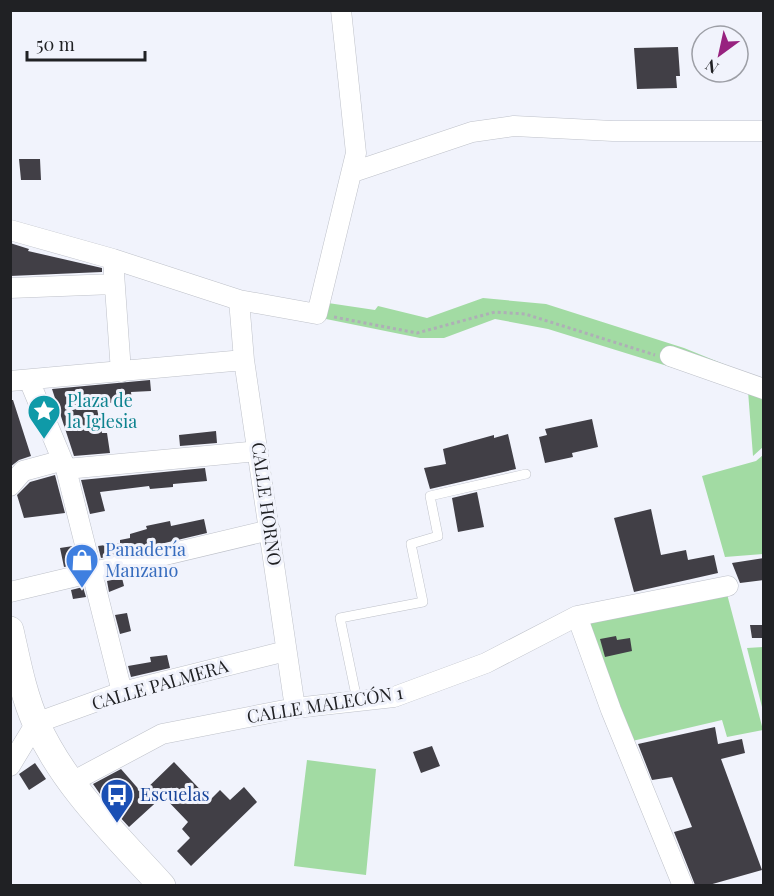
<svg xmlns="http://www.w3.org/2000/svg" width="774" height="896" font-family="'Playfair Display',serif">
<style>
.green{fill:#a2dba3}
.building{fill:#413f46}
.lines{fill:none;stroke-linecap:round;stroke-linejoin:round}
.lane-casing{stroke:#bec1c9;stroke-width:10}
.street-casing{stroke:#bec1c9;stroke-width:21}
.secondary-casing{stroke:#bec1c9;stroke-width:28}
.path{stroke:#aeafb6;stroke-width:3;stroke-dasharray:3 3;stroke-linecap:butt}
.lane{stroke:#fff;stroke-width:9}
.street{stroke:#fff;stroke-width:20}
.secondary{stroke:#fff;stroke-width:27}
.labels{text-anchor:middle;stroke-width:6;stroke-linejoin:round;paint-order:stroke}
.culture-label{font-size:18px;fill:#0d838f;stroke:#f1f3fc;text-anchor:start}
.street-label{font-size:18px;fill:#202124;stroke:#f1f3fc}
.shop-label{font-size:18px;fill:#366cbe;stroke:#f1f3fc;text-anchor:start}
.transit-label{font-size:18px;fill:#164399;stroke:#f1f3fc;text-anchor:start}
</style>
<rect width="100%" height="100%" fill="#f1f3fc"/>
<!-- green -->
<path class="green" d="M483,298L546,304L684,348L763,380V447L753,456L748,391L548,329L495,319L444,338H420L326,319L328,303L375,310L378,306L427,318Z
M763,455V554L725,557L702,476L756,461Z
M727,594L763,730L727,737L722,720L628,742L582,618Z
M763,647H764L763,711L747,648Z
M307,760L376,769L366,875L294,866Z"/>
<!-- building -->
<path class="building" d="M678,47L680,76H676L677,88L637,89L634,48Z
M19,159H40L41,180H21Z
M10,243L29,249L28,251L102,268V272L10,276Z
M150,380L151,391L131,392L132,401L96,404L102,433H107L110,453L74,456L52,389Z
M10,400H13L31,456L19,460L10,467Z
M592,419L598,447L572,453L573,457L545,463L539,437L547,435L545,429Z
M216,431L217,443L180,446L179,435Z
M508,434L516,469L430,489L424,468L446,464L443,449L494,435V438Z
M205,468L207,481L173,484V487L150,489L149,486L100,492L105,511L90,514L81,480Z
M55,475L65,513L24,518L17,495L30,482Z
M477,492L484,527L458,532L452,498Z
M651,509L661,555L686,550L688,560L714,555L718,573L634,592L614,518Z
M204,519L207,533L101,558L98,546L120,543V540L130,538V534L147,529L146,526L170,521L171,526Z
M73,546L77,564L64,567L60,548Z
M764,558V580L740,583L732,563Z
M122,578L124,586L109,592L107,581Z
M83,587L86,597L73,599L71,590Z
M127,613L131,631L120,634L115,615Z
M750,625H764V638H752Z
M616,636L617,640L630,638L632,651L605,657L600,639Z
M167,655L170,668L131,677L128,666L151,662L150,657Z
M715,727L718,744L742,739L745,753L721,759L762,870L709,885H695L674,832L692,827L672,777L652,780L638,744Z
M432,746L440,766L421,773L413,752Z
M174,762L210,800L220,790L230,800L244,787L257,802L191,866L177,851L190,838L182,829L188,822L163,796L129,827L118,815L125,808L107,788L100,794L93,784L121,769L142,793Z
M35,763L46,779L29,790L19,774Z"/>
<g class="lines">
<!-- lane casing -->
<g class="lane-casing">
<path id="lane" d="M357,700L340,618L423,602L411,544L438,536L430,496L526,474"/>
</g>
<!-- street casing -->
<g class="street-casing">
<path id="street" d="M353,172L472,132L514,126L613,131H764
M10,230L113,259L239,300L317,314L356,153L341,10
M113,259L121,372
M10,288L114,284
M239,300L244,360L295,708
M670,356L764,389
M29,380L66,469L122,692
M10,381L244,360
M66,469L258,451
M10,486L23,471L60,461
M10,592L270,530
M577,616L611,710L683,886
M10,766L36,723L122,692L286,651
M70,783L162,734L295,708L394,697L486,663L577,616L728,586"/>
</g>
<!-- secondary casing -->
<g class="secondary-casing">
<path id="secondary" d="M10,630C17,661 23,694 36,723C64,786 116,835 162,886"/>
</g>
<!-- path -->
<path class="path" d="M334,317L417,333L495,312L525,314L655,355"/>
<!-- lane -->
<use href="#lane" class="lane"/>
<!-- street -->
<use href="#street" class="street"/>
<!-- secondary -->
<use href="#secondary" class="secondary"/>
</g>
<!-- icons -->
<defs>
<g id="sight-pin" transform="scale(1.725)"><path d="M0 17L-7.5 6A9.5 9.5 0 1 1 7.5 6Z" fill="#0f9aa8" stroke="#f1f3fc"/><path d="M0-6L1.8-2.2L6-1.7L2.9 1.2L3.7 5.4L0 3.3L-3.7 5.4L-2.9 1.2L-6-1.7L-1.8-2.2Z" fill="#fff"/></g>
<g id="shop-pin" transform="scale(1.725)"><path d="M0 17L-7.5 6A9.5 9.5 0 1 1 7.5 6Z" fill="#3f7fe0" stroke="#f1f3fc"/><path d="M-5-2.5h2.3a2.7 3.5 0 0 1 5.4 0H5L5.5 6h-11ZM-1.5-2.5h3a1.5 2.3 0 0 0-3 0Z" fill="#fff"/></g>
<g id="bus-pin" transform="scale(1.725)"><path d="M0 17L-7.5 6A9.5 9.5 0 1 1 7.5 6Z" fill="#1a4fb4" stroke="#f1f3fc"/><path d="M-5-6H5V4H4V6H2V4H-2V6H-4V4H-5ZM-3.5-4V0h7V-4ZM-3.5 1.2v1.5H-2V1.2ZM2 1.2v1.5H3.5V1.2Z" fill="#fff"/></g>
</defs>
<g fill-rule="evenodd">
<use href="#sight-pin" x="44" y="411"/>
<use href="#shop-pin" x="82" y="560"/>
<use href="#bus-pin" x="117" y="795"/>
</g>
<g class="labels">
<!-- culture labels -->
<g class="culture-label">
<text x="67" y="407">Plaza de<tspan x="67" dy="21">la Iglesia</tspan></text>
</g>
<!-- street labels -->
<g class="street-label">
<text transform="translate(266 504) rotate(82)" y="6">CALLE HORNO</text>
<text transform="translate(160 685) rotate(-16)" y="6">CALLE PALMERA</text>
<text transform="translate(325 705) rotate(-9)" y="6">CALLE MALECÓN 1</text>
</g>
<!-- shop labels -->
<g class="shop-label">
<text x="105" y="556">Panadería<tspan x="105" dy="21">Manzano</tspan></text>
</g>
<!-- transit labels -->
<g class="transit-label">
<text x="140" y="801">Escuelas</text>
</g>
</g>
<!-- border -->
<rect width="774" height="896" fill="none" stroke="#202124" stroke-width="24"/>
<!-- north arrow -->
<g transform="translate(720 54) rotate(213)"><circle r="28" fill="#f1f3fc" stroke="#9d9fa6" stroke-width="1.5"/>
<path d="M0-4.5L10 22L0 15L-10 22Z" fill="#97227f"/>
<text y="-9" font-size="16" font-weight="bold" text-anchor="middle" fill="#202124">N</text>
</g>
<!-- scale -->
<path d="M27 51v9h118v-9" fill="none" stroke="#202124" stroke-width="3"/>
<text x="36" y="51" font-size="18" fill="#202124" stroke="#f1f3fc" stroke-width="4.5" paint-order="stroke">50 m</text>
</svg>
